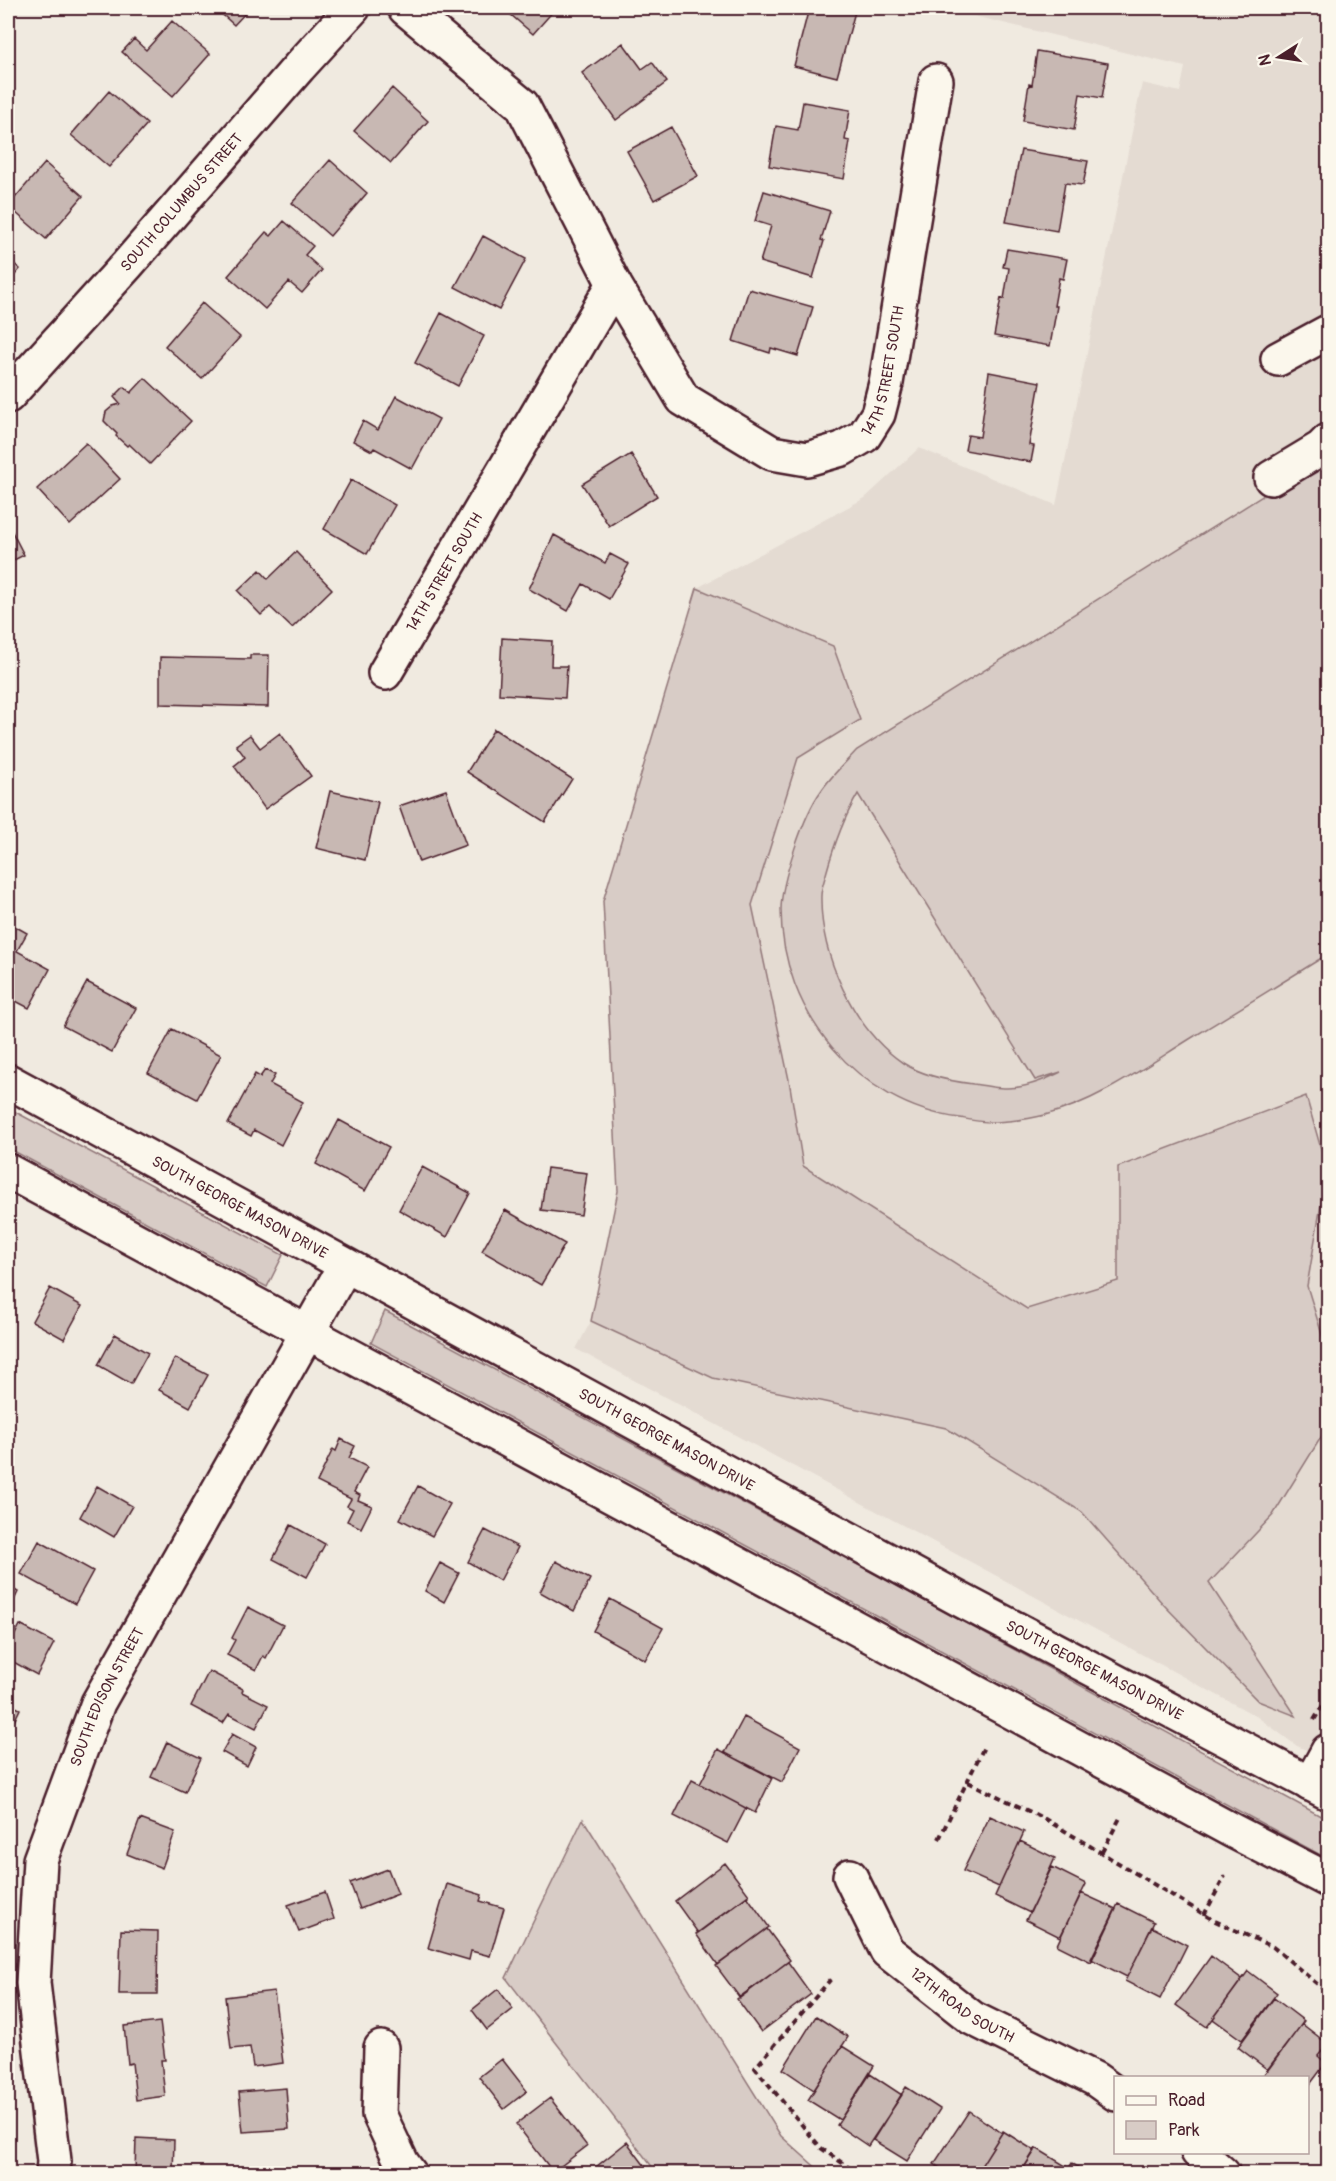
<svg xmlns="http://www.w3.org/2000/svg" width="1336" height="2181" font-family="Pangolin,sans-serif">
<style>
.built{fill:#e4dbd2}
.green{fill:#d8ccc6;stroke:#917678;stroke-width:1.5;fill-rule:evenodd}
.building{fill:#c8b8b3;stroke:#4a1f2b;stroke-width:1.5}
.lines{fill:none;stroke-linecap:round;stroke-linejoin:round}
.minor-casing{stroke:#4a1f2b;stroke-width:38}
.major-casing{stroke:#4a1f2b;stroke-width:38}
.path{stroke:#4a1f2b;stroke-width:4;stroke-dasharray:6 4.5;stroke-linecap:butt}
.minor{stroke:#fbf7ec;stroke-width:33}
.major{stroke:#fbf7ec;stroke-width:33}
.labels{text-anchor:middle;stroke-width:4.5;stroke-linejoin:round;paint-order:stroke}
.street-label{font-size:15px;fill:#4a1f2b;stroke:#fbf7ec}
</style>
<rect width="100%" height="100%" fill="#f0eae0"/>
<filter id="ink" filterUnits="userSpaceOnUse"><feTurbulence type="fractalNoise" baseFrequency=".0167" numOctaves="2"/><feDisplacementMap in="SourceGraphic" scale="12" xChannelSelector="R" yChannelSelector="G"/><feConvolveMatrix kernelMatrix="1 2 1 2 8 2 1 2 1" color-interpolation-filters="sRGB"/></filter>
<g filter="url(#ink)">
<!-- built -->
<path class="built" d="M941,8H1328V1759L1297,1746L1256,1716L576,1349L591,1321L618,1191L603,901L697,588L865,498L919,448L1056,505L1142,83L1180,92L1185,67Z"/>
<!-- green -->
<path class="green" d="M1328,455V954C1283,982 1238,1010 1193,1037C1146,1066 1099,1101 1045,1115C1030,1119 1012,1121 996,1122C984,1123 971,1120 960,1118C858,1105 781,1012 781,910C781,882 804,814 821,791C831,776 845,763 857,750ZM858,794L1035,1080L1061,1072C1045,1080 1023,1089 1004,1088C994,1088 983,1085 973,1084C949,1081 923,1076 903,1063C853,1029 820,955 821,896C821,889 824,881 826,874C834,845 843,819 858,794Z
M697,588L833,646L860,720L798,758L752,905L789,1080L803,1166L1027,1309L1118,1281V1167L1306,1096L1327,1170L1307,1286L1328,1354V1426L1273,1515L1209,1583L1296,1716L1258,1701L1164,1605L1082,1512L946,1428L713,1378L591,1321L618,1191L603,901Z
M8,1108L283,1255L267,1287L8,1148Z
M385,1311L888,1581L1328,1820V1859L371,1343Z
M583,1819L781,2136L822,2173H657L506,1978Z"/>
<!-- building -->
<path class="building" d="M215,8H250L234,25Z
M503,8H556L533,34Z
M809,8H856L837,77L794,66Z
M172,21L210,54L173,96L122,52L134,39L146,50Z
M623,43L642,69L652,62L667,82L616,120L582,73Z
M1037,51L1108,63L1102,98L1080,94L1074,130L1023,121L1029,84L1032,85Z
M392,88L428,121L391,163L354,131Z
M109,91L147,124L109,167L71,135Z
M803,102L850,110L845,140L850,141L844,179L769,166L776,126L798,130Z
M671,127L698,176L654,200L627,151Z
M1021,150L1088,161L1083,185L1065,183L1057,231L1006,222Z
M330,160L367,193L330,236L292,203Z
M45,163L83,196L46,239L8,206Z
M764,191L830,211L821,240L824,241L813,278L760,262L771,226L755,221Z
M284,221L313,246L305,255L322,270L302,293L289,282L265,309L228,276L266,232L271,236Z
M483,236L526,259L499,310L455,287Z
M1007,249L1067,259L1063,279L1059,278L1054,306H1057L1050,346L994,336L1001,298L1004,299L1009,268L1003,267Z
M8,258L20,269L8,283Z
M749,289L813,307L798,356L771,348L770,353L733,341Z
M202,303L240,337L202,379L165,346Z
M441,313L484,336L458,386L415,363Z
M989,372L1040,382L1029,445L1034,446L1031,462L965,450L968,435L980,437Z
M145,378L191,421L150,464L129,444L127,446L116,436L117,434L104,421L106,412L113,406L120,404L114,397L124,387L131,393Z
M396,396L439,419L412,469L374,448L372,451L353,441L363,421L378,430Z
M86,443L120,479L70,525L37,489Z
M631,454L657,496L609,526L582,484Z
M351,480L395,505L367,554L324,529Z
M8,524L24,555L8,563Z
M554,535L605,563L610,554L629,564L609,599L583,584L568,611L529,589Z
M296,552L332,589L292,628L270,607L261,615L238,591L260,570L268,579Z
M502,638L552,641L551,666H567L565,698L499,694Z
M250,655H269L268,707L160,704V657L250,659Z
M494,729L572,779L545,822L467,772Z
M280,733L311,776L265,809L234,766L245,757L236,745L250,735L260,748Z
M446,790L466,845L419,862L399,806Z
M330,791L378,802L365,860L316,848Z
M11,924L27,933L17,951L50,969L29,1008L8,997V930Z
M87,982L136,1008L112,1052L63,1026Z
M172,1029L221,1055L197,1099L148,1073Z
M265,1070L275,1075L270,1084L303,1102L281,1145L254,1130L251,1136L228,1124L255,1074L260,1077Z
M339,1120L389,1147L365,1191L316,1164Z
M422,1167L470,1193L447,1237L399,1210Z
M547,1168L587,1173L581,1215L541,1210Z
M505,1210L565,1244L541,1285L482,1251Z
M50,1288L82,1306L64,1339L32,1321Z
M115,1334L148,1353L131,1384L98,1365Z
M175,1358L208,1375L190,1407L159,1390Z
M341,1439L355,1446L349,1458L367,1467L354,1492L360,1495L358,1500L372,1506L361,1528L347,1521L353,1509L347,1506L351,1499L317,1482L333,1449L336,1451Z
M97,1486L132,1506L114,1537L80,1517Z
M418,1486L450,1504L432,1536L400,1519Z
M291,1525L325,1544L307,1577L273,1559Z
M485,1530L518,1547L500,1581L468,1562Z
M39,1541L93,1571L75,1604L21,1574Z
M556,1561L590,1579L574,1611L540,1592Z
M440,1563L459,1573L444,1602L425,1591Z
M8,1586L18,1592L8,1613Z
M610,1599L663,1628L645,1660L593,1631Z
M248,1607L283,1625L266,1658L263,1656L256,1670L227,1655L235,1640L232,1638Z
M20,1625L54,1643L37,1675L8,1659V1648Z
M209,1671L243,1689L242,1692L268,1705L256,1728L229,1714L223,1723L191,1706Z
M8,1703L20,1709L8,1734Z
M744,1717L800,1747L782,1782L725,1753Z
M232,1734L256,1747L247,1766L222,1752Z
M167,1742L201,1758L185,1792L151,1777Z
M718,1749L772,1778L755,1813L700,1784Z
M692,1780L746,1808L728,1843L674,1816Z
M990,1816L1024,1832L999,1887L963,1871Z
M140,1819L175,1832L162,1868L127,1854Z
M1020,1841L1055,1858L1030,1913L995,1896Z
M725,1863L749,1895L698,1933L675,1901Z
M1052,1867L1086,1884L1060,1937L1026,1920Z
M388,1869L398,1894L360,1909L350,1883Z
M447,1884L482,1895L480,1901L504,1908L490,1956L471,1951L469,1960L428,1948Z
M325,1892L334,1919L299,1932L288,1905Z
M1081,1893L1116,1909L1091,1962L1057,1945Z
M747,1896L769,1927L718,1965L696,1934Z
M1118,1904L1154,1922L1127,1977L1091,1959Z
M1152,1927L1187,1945L1160,1999L1125,1981Z
M767,1929L790,1960L740,1998L716,1966Z
M121,1930L158,1931L157,1994H119Z
M1211,1956L1242,1979L1207,2027L1176,2005Z
M788,1962L811,1994L761,2032L737,1999Z
M1248,1971L1277,1993L1242,2040L1213,2019Z
M498,1989L513,2009L487,2030L472,2010Z
M274,1991L283,2063L253,2067L250,2047L231,2049L225,1997Z
M1274,1998L1304,2021L1268,2070L1238,2047Z
M816,2016L848,2037L814,2090L783,2069Z
M160,2022L165,2060H161L165,2096L136,2100L132,2063L128,2064L124,2026Z
M1302,2024L1328,2044L1318,2056L1326,2063L1308,2087V2078H1269L1264,2074Z
M842,2046L874,2066L840,2120L808,2100Z
M502,2059L527,2091L504,2109L479,2077Z
M870,2074L902,2095L868,2146L837,2125Z
M906,2087L940,2109L907,2161L873,2140Z
M286,2088L289,2129L243,2132L239,2092Z
M550,2098L587,2146L553,2172L516,2124Z
M969,2111L1002,2133L976,2174H949L934,2164Z
M1003,2131L1035,2151L1020,2174H976Z
M136,2138L174,2140L173,2174L135,2173Z
M627,2142L651,2174H601L596,2167Z
M1036,2148L1069,2168L1065,2174H1020Z
M1072,2163L1088,2174H1065Z"/>
<g class="lines">
<!-- minor casing -->
<g class="minor-casing">
<g id="minor">
<path id="s1" d="M405,8L522,105L614,284L683,399L772,453L807,459L842,449L864,436L878,414L886,383L936,81"/>
<path d="M1278,359L1328,332"/>
<path id="s2" d="M8,396L127,265L299,67L353,8"/>
<path d="M1271,478L1321,448L1328,441"/>
<path id="s3" d="M385,673L614,284"/>
<path d="M1310,1784L1328,1751"/>
<path id="s4" d="M850,1876L887,1951L972,2018L1095,2079L1116,2094"/>
<path d="M381,2048L379,2114L402,2163L410,2174"/>
<path d="M1198,2152L1223,2174"/>
<path id="s5" d="M53,2174L54,2161L33,1983L40,1860L98,1703L345,1266"/>
</g>
</g>
<!-- major casing -->
<g class="major-casing">
<g id="major">
<path id="s6" d="M8,1081L959,1599L1328,1793"/>
<path d="M8,1171L1233,1831L1328,1880"/>
</g>
</g>
<!-- path -->
<path class="path" d="M1314,1720L1328,1697
M968,1782L1045,1819L1215,1921L1273,1947L1328,1993
M939,1839L984,1747
M1102,1852L1120,1818
M1204,1915L1225,1876
M831,1979L755,2068L821,2148L858,2174"/>
<!-- minor -->
<use href="#minor" class="minor"/>
<!-- major -->
<use href="#major" class="major"/>
</g>
</g>
<g class="labels">
<!-- street labels -->
<g class="street-label">
<text dy="5" stroke="none"><textPath href="#s2" startOffset="260">SOUTH COLUMBUS STREET</textPath></text>
<text dy="5" stroke="none"><textPath href="#s1" startOffset="758">14TH STREET SOUTH</textPath></text>
<text dy="5" stroke="none"><textPath href="#s3" startOffset="117">14TH STREET SOUTH</textPath></text>
<text dy="5" stroke="none"><textPath href="#s6" startOffset="264">SOUTH GEORGE MASON DRIVE</textPath></text>
<text dy="5" stroke="none"><textPath href="#s6" startOffset="750">SOUTH GEORGE MASON DRIVE</textPath></text>
<text dy="5" stroke="none"><textPath href="#s6" startOffset="1236">SOUTH GEORGE MASON DRIVE</textPath></text>
<text dy="5" stroke="none"><textPath href="#s5" startOffset="492">SOUTH EDISON STREET</textPath></text>
<text dy="5" stroke="none"><textPath href="#s4" startOffset="177">12TH ROAD SOUTH</textPath></text>
</g>
</g>
<!-- margin -->
<rect width="1336" height="2181" fill="none" stroke="#fbf7ec" stroke-width="30"/>
<rect x="15" y="15" width="1306" height="2151" fill="none" stroke="#4a1f2b" stroke-width="2" filter="url(#ink)"/>
<!-- legend -->
<rect x="1114" y="2076" width="195" height="78" fill="#fbf7ec" stroke="#b4a19f" stroke-width="1.5"/>
<rect x="1126" y="2096" width="30" height="9" fill="#fbf7ec" stroke="#b4a19f" stroke-width="1.5"/>
<text x="1168" y="2106" font-size="18" fill="#4a1f2b">Road</text>
<rect x="1126" y="2121" width="30" height="18" fill="#d8ccc6" stroke="#b4a19f" stroke-width="1.5"/>
<text x="1168" y="2136" font-size="18" fill="#4a1f2b">Park</text>
<!-- north arrow -->
<g transform="translate(1279 57) rotate(258)" stroke="#fbf7ec" stroke-width="4.5" paint-order="stroke">
<path d="M0-4.5L10 22L0 15L-10 22Z" fill="#4a1f2b"/>
<text y="-9" font-size="16" font-weight="bold" text-anchor="middle" fill="#4a1f2b">N</text>
</g>
</svg>
